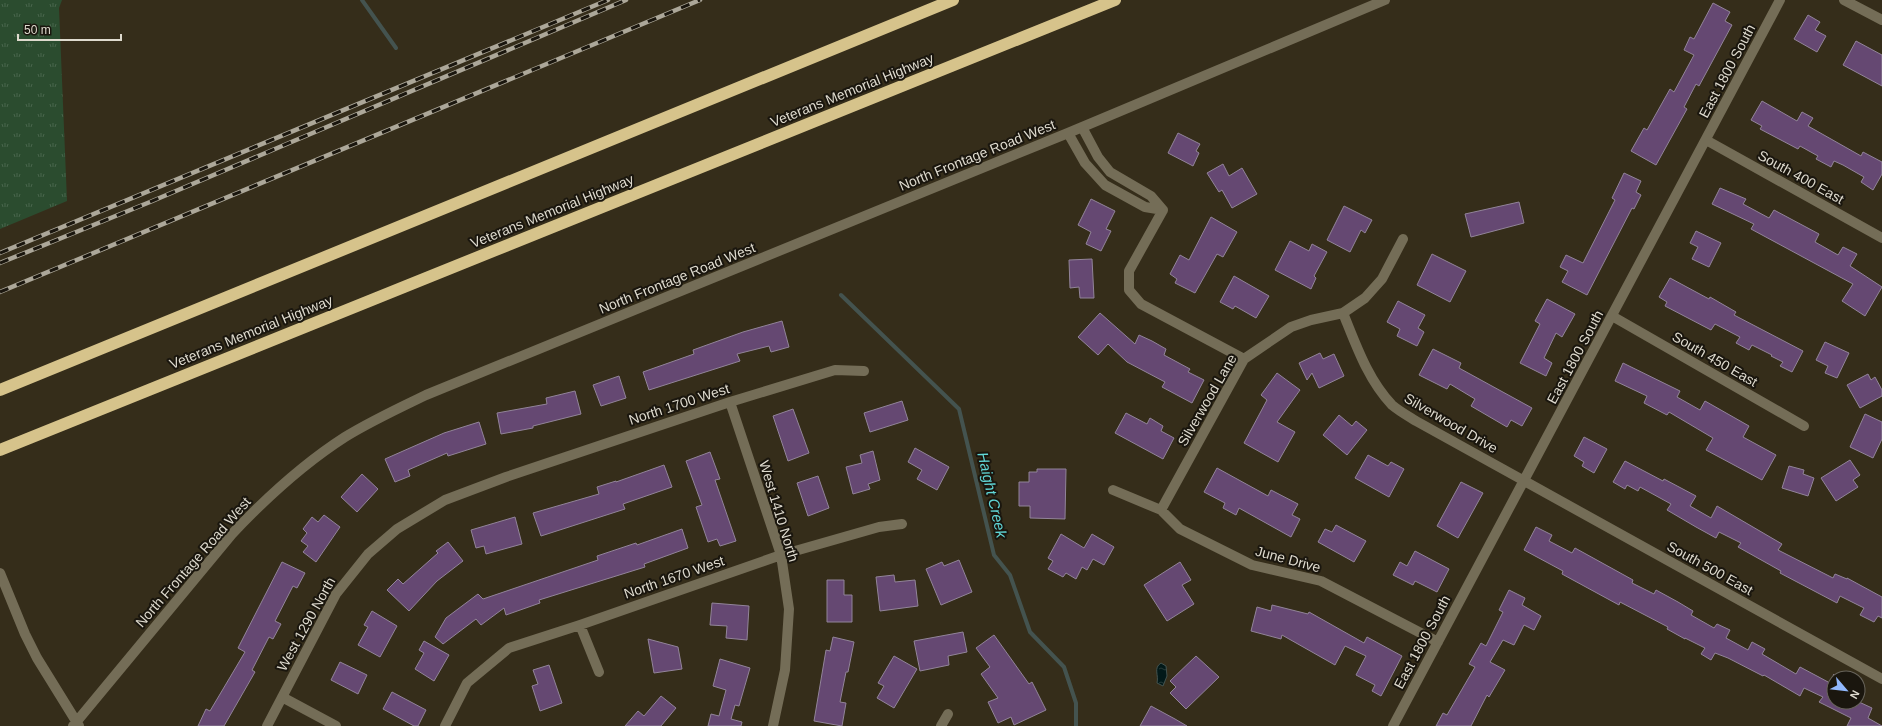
<svg xmlns="http://www.w3.org/2000/svg" width="1882" height="726" font-family="Helvetica,sans-serif">
<style>
.grass{fill:url(#grass-tufts)}
.water{fill:url(#water-ripples);stroke:#44534f}
.lines{fill:none;stroke-linecap:round;stroke-linejoin:round}
.stream{stroke:#44534f;stroke-width:4}
.building{fill:#654872;stroke:#928499}
.minor{stroke:#746d57;stroke-width:10}
.highway{stroke:#d6c38b;stroke-width:12}
.rail-casing{stroke:#aca799;stroke-width:4.5}
.rail{stroke:#1a160e;stroke-width:3;stroke-dasharray:9;stroke-linecap:butt}
.labels{text-anchor:middle;stroke-width:4;stroke-linejoin:round;paint-order:stroke}
.street-label{font-size:14px;fill:#dedace;stroke:#1a160e}
.water-label{font-size:15px;font-style:italic;fill:#61d7d7;stroke:#1a160e}
</style>
<defs>
<pattern id="grass-tufts" width="24" height="20" patternUnits="userSpaceOnUse"><rect width="24" height="20" fill="#2b4c2f"/><path d="M3 7l-1-3M5 7V3M7 7l1-3M15 17l-1-3M17 17v-4M19 17l1-3" fill="none" stroke="#49654c"/></pattern>
<pattern id="water-ripples" width="26" height="14" patternUnits="userSpaceOnUse"><rect width="26" height="14" fill="#021919"/><path d="M2 4q2-2 4 0t4 0M15 11q2-2 4 0t4 0" fill="none" stroke="#263a39"/></pattern>
</defs>
<rect width="100%" height="100%" fill="#352d1a"/>
<!-- grass -->
<path class="grass" d="M0,0H62L59,8L67,201L0,229Z"/>
<!-- water -->
<path class="water" d="M1161,663L1166,666L1167,676L1163,686L1157,683C1159,675 1153,668 1161,663Z"/>
<g class="lines">
<!-- stream -->
<path class="stream" d="M362,0L396,48
M841,295L959,409L994,555L1010,575L1030,632L1064,667L1076,703V726"/>
</g>
<!-- building -->
<path class="building" d="M1713,3L1730,12L1725,21L1732,25L1699,86L1696,84L1684,107L1687,109L1656,165L1631,151L1644,128L1647,130L1670,89L1674,92L1694,55L1684,50L1690,37L1694,39Z
M1808,15L1820,22L1815,30L1826,36L1817,52L1794,39Z
M1856,41L1882,55V86L1843,65Z
M1762,101L1797,121L1802,112L1813,118L1808,126L1861,156L1863,152L1882,162V174L1873,190L1861,182L1864,177L1843,165L1834,161L1831,167L1816,159L1818,156L1800,146L1798,149L1760,129L1762,126L1751,120Z
M1178,133L1200,144L1196,151L1199,153L1193,166L1168,153Z
M1223,164L1229,176L1242,168L1257,194L1232,208L1222,190L1219,192L1207,173Z
M1624,173L1641,181L1636,192L1641,195L1634,209L1632,208L1587,295L1562,282L1568,271L1560,267L1566,255L1583,263L1615,200L1612,198Z
M1720,188L1746,199L1743,204L1769,218L1774,210L1819,234L1815,242L1838,255L1843,247L1857,254L1850,266L1882,287L1865,316L1842,301L1853,284L1751,229L1754,224L1712,204Z
M1091,199L1115,211L1106,229L1111,231L1101,251L1086,244L1091,232L1078,225Z
M1519,202L1524,223L1471,237L1465,214Z
M1344,206L1372,220L1365,233L1361,230L1350,252L1327,240Z
M1211,217L1237,232L1223,257L1217,254L1195,293L1175,283L1177,279L1170,274L1180,255L1189,260Z
M1696,231L1721,243L1709,267L1692,259L1698,247L1690,243Z
M1290,241L1309,251L1312,244L1327,252L1314,276L1316,278L1311,289L1275,270Z
M1432,254L1466,271L1450,302L1417,285Z
M1092,259L1094,298H1080L1079,287L1070,288L1069,260Z
M1234,276L1269,296L1256,318L1235,306L1233,309L1220,302Z
M1670,278L1709,299L1710,297L1736,312L1734,315L1803,351L1792,372L1780,366L1783,362L1771,356L1772,355L1752,345L1749,350L1736,343L1740,337L1715,324L1711,330L1665,306L1667,302L1659,297Z
M1547,299L1575,314L1562,337L1556,333L1544,358L1552,363L1546,376L1520,363L1540,324L1535,321Z
M1398,301L1425,315L1418,328L1424,332L1417,346L1397,336L1400,329L1387,322Z
M1100,313L1135,344L1139,335L1152,341L1166,349L1164,355L1190,369L1188,372L1204,380L1192,403L1162,387L1165,382L1127,362L1108,344L1098,355L1078,337Z
M782,321L789,347L771,352L769,346L737,354L740,361L649,390L643,372L694,354L693,350L743,332Z
M1825,342L1849,353L1837,378L1825,373L1828,366L1816,360Z
M1433,349L1461,363L1459,368L1532,408L1522,426L1511,420L1507,427L1471,406L1475,399L1450,384L1447,389L1419,375Z
M1320,353L1323,359L1334,354L1344,376L1319,388L1312,373L1307,380L1299,363Z
M1623,363L1680,391L1677,397L1700,410L1705,401L1749,426L1743,437L1776,455L1762,480L1706,450L1713,438L1669,412L1667,415L1644,403L1647,396L1615,381Z
M1277,373L1300,390L1277,422L1295,432L1278,462L1244,443L1267,400L1261,395Z
M1868,374L1871,380L1875,377L1882,390V396L1860,408L1847,385Z
M619,376L626,398L601,406L593,385Z
M575,391L581,414L533,426V428L501,434L497,413L547,404L546,398Z
M902,401L908,420L870,432L864,413Z
M793,409L809,453L788,461L773,416Z
M1126,413L1147,424L1150,418L1163,426L1161,431L1174,438L1163,459L1115,433Z
M1865,414L1882,422V439L1873,458L1850,447Z
M1339,415L1352,426L1356,421L1367,430L1347,455L1323,435Z
M479,422L486,444L448,456L447,453L408,470L410,476L395,482L385,459L444,433Z
M1584,437L1607,449L1594,473L1582,466L1584,462L1574,456Z
M915,448L949,467L937,490L917,479L922,470L908,462Z
M873,451L880,480L868,484L870,489L853,494L846,467L862,463L860,455Z
M710,452L720,479L715,480L736,541L720,546L717,539L708,542L696,507L702,505L686,461Z
M1368,455L1388,466L1391,462L1404,469L1389,497L1355,478Z
M1850,460L1860,475L1853,480L1858,487L1836,501L1821,478Z
M1625,461L1663,481L1664,479L1696,496L1690,506L1711,518L1717,506L1782,544L1778,550L1833,578L1835,574L1847,579V578L1882,597V618L1878,616L1874,622L1860,615L1864,608L1840,596L1837,603L1780,573L1781,571L1738,547L1741,543L1719,532L1716,538L1696,527L1667,510L1671,504L1640,487L1638,491L1627,485L1625,489L1613,482Z
M664,465L672,487L623,504L625,509L541,536L533,513L599,494L597,487L616,481V482Z
M1789,466L1804,470L1803,474L1814,478L1808,496L1782,488Z
M1217,468L1268,496L1271,490L1298,504L1292,515L1300,519L1291,537L1239,508L1236,515L1223,508L1225,503L1204,492Z
M1037,469H1066L1065,519L1030,518V506H1019V482H1029V472H1037Z
M362,474L378,489L357,512L341,497Z
M818,476L829,508L808,516L797,483Z
M1461,482L1483,493L1458,538L1437,526Z
M324,515L340,527L316,562L303,552L308,546L301,541L307,533L303,529L312,517L318,522Z
M515,517L522,544L486,554L484,546L476,548L471,530Z
M1336,525L1366,541L1354,562L1318,542L1325,529L1332,532Z
M1536,527L1552,535L1549,541L1572,553L1575,548L1633,580L1632,583L1654,594L1656,590L1678,602L1693,611L1691,615L1714,628L1717,624L1730,630L1726,638L1748,650L1752,642L1765,649L1762,654L1796,674L1800,667L1830,683L1834,674V702H1859L1872,708L1868,718L1882,726H1847L1851,718L1819,702L1823,697L1804,688L1800,696L1764,675L1763,676L1728,658L1715,653L1711,660L1701,654L1705,648L1685,638V639L1667,629L1668,627L1620,602L1619,605L1562,574L1563,571L1524,550Z
M682,529L688,548L644,564L645,567L539,600L540,603L506,615L504,608L481,625L476,619L443,644L435,637L446,618L478,594L483,599L598,560L597,556L636,543L637,545Z
M1061,534L1084,548L1092,534L1114,547L1104,565L1093,559L1087,570L1082,567L1076,579L1066,573L1063,577L1048,569L1053,561L1048,558Z
M448,542L463,561L437,581L409,611L387,590L398,579L403,584L438,553L436,551Z
M1415,551L1449,569L1437,592L1415,581L1413,585L1393,575L1400,562L1407,566Z
M959,560L972,592L941,605L926,569L942,562L944,566Z
M282,562L305,573L297,588L293,586L275,621L281,624L273,639L269,637L252,670L255,672L224,726H198L206,709L210,711L245,652L238,648Z
M1180,562L1191,580L1182,585L1194,604L1167,621L1144,585Z
M894,575L895,582L915,580L918,606L880,611L876,577Z
M827,580H844V595H852V622H827Z
M1509,590L1525,598L1522,605L1541,616L1534,630L1524,625L1514,645L1503,640L1490,662L1505,670L1489,697L1487,695L1471,726H1436L1443,713L1447,715L1475,667L1469,664L1481,643L1486,646L1503,612L1499,610Z
M712,603L749,606L747,640L726,638L727,626L710,625Z
M1272,605L1308,614L1309,612L1364,643L1367,637L1402,656L1381,696L1372,691L1375,685L1356,675L1366,656L1345,646L1335,665L1282,635L1281,639L1251,631L1257,607L1271,611Z
M372,611L397,626L380,657L358,645L368,627L364,625Z
M963,632L967,652L948,656L949,665L920,671L914,641Z
M994,635L1029,684L1032,682L1046,710L1014,725L1011,717L998,723L988,702L998,698L981,674L990,667L976,648Z
M833,637L854,642L848,672H846L840,702L846,703L842,726L814,721L826,650L830,651Z
M648,639L678,647L682,669L654,673Z
M424,641L449,655L434,681L415,669L424,653L419,650Z
M894,656L917,669L894,708L877,698L884,686L878,683Z
M1196,656L1219,677L1186,709L1170,693L1176,687L1170,681Z
M720,659L750,668L739,706L735,705L731,719L742,722L741,726H708L711,714L719,716L726,690L713,686Z
M340,662L367,675L358,694L331,680Z
M549,665L562,703L540,711L532,686L538,684L533,670Z
M392,692L426,710L418,726H414L383,709Z
M661,696L676,708L661,726H625L638,711L644,716Z
M1151,706L1175,719L1187,726H1140Z"/>
<g class="lines">
<!-- minor -->
<path class="minor" d="M1844,0L1882,20
M1082,127L1098,157L1110,172L1151,196L1163,210
M1068,133L1085,163L1105,185L1145,207L1163,210
M1706,140L1882,238
M1163,210L1129,271V290L1141,304L1244,359
M1343,313C1356,345 1368,380 1392,405C1399,411 1408,416 1416,421L1882,679
M1612,316L1804,426
M730,402L781,555L789,609L785,670L773,726
M1113,490L1161,510L1180,529L1252,565L1321,581L1438,642
M1161,510L1244,359L1291,327L1311,320L1343,313L1365,298L1382,279L1403,239
M0,573L25,634L37,658L79,726
M580,625L599,672
M282,697L336,726
M73,726L232,534C266,498 303,464 345,437C371,421 399,408 426,395L1068,133L1385,0
M267,726L336,594L368,554L397,529L445,500L506,477L730,402L835,370L864,371
M445,726L467,683L509,648L580,625L781,555L879,527L902,524
M941,726L948,714
M1393,726L1780,0"/>
<!-- highway -->
<path class="highway" d="M0,390L953,0
M0,450L1115,0"/>
<!-- rail casing -->
<g class="rail-casing">
<path id="rail" d="M0,253L608,0
M0,263L150,202L626,0
M0,292L700,0"/>
</g>
<!-- rail -->
<use href="#rail" class="rail"/>
</g>
<g class="labels">
<!-- street labels -->
<g class="street-label">
<text transform="translate(1727 71) rotate(-62)" y="5">East 1800 South</text>
<text transform="translate(852 90) rotate(-22)" y="5">Veterans Memorial Highway</text>
<text transform="translate(977 155) rotate(-22)" y="5">North Frontage Road West</text>
<text transform="translate(1801 177) rotate(29)" y="5">South 400 East</text>
<text transform="translate(552 211) rotate(-22)" y="5">Veterans Memorial Highway</text>
<text transform="translate(677 278) rotate(-22)" y="5">North Frontage Road West</text>
<text transform="translate(251 332) rotate(-22)" y="5">Veterans Memorial Highway</text>
<text transform="translate(1575 357) rotate(-62)" y="5">East 1800 South</text>
<text transform="translate(1715 359) rotate(30)" y="5">South 450 East</text>
<text transform="translate(1207 400) rotate(-60)" y="5">Silverwood Lane</text>
<text transform="translate(679 404) rotate(-18)" y="5">North 1700 West</text>
<text transform="translate(1451 423) rotate(30)" y="5">Silverwood Drive</text>
<text transform="translate(779 511) rotate(73)" y="5">West 1410 North</text>
<text transform="translate(1288 559) rotate(15)" y="5">June Drive</text>
<text transform="translate(193 562) rotate(-49)" y="5">North Frontage Road West</text>
<text transform="translate(1710 568) rotate(29)" y="5">South 500 East</text>
<text transform="translate(674 577) rotate(-19)" y="5">North 1670 West</text>
<text transform="translate(306 624) rotate(-61)" y="5">West 1290 North</text>
<text transform="translate(1422 642) rotate(-62)" y="5">East 1800 South</text>
</g>
<!-- water labels -->
<g class="water-label">
<text transform="translate(992 495) rotate(77)" y="5">Haight Creek</text>
</g>
</g>
<!-- north arrow -->
<g transform="translate(1846 690) rotate(118)"><circle r="19" fill="#1a160e" stroke="#68645b"/>
<path d="M0-3L7 15L0 10L-7 15Z" fill="#91b8fd"/>
<text y="-6" font-size="11" font-weight="bold" text-anchor="middle" fill="#dedace">N</text>
</g>
<!-- scale -->
<path d="M18 34v6h103v-6" fill="none" stroke="#dedace" stroke-width="2"/>
<text x="24" y="34" font-size="12" fill="#dedace" stroke="#1a160e" stroke-width="3" paint-order="stroke">50 m</text>
</svg>
